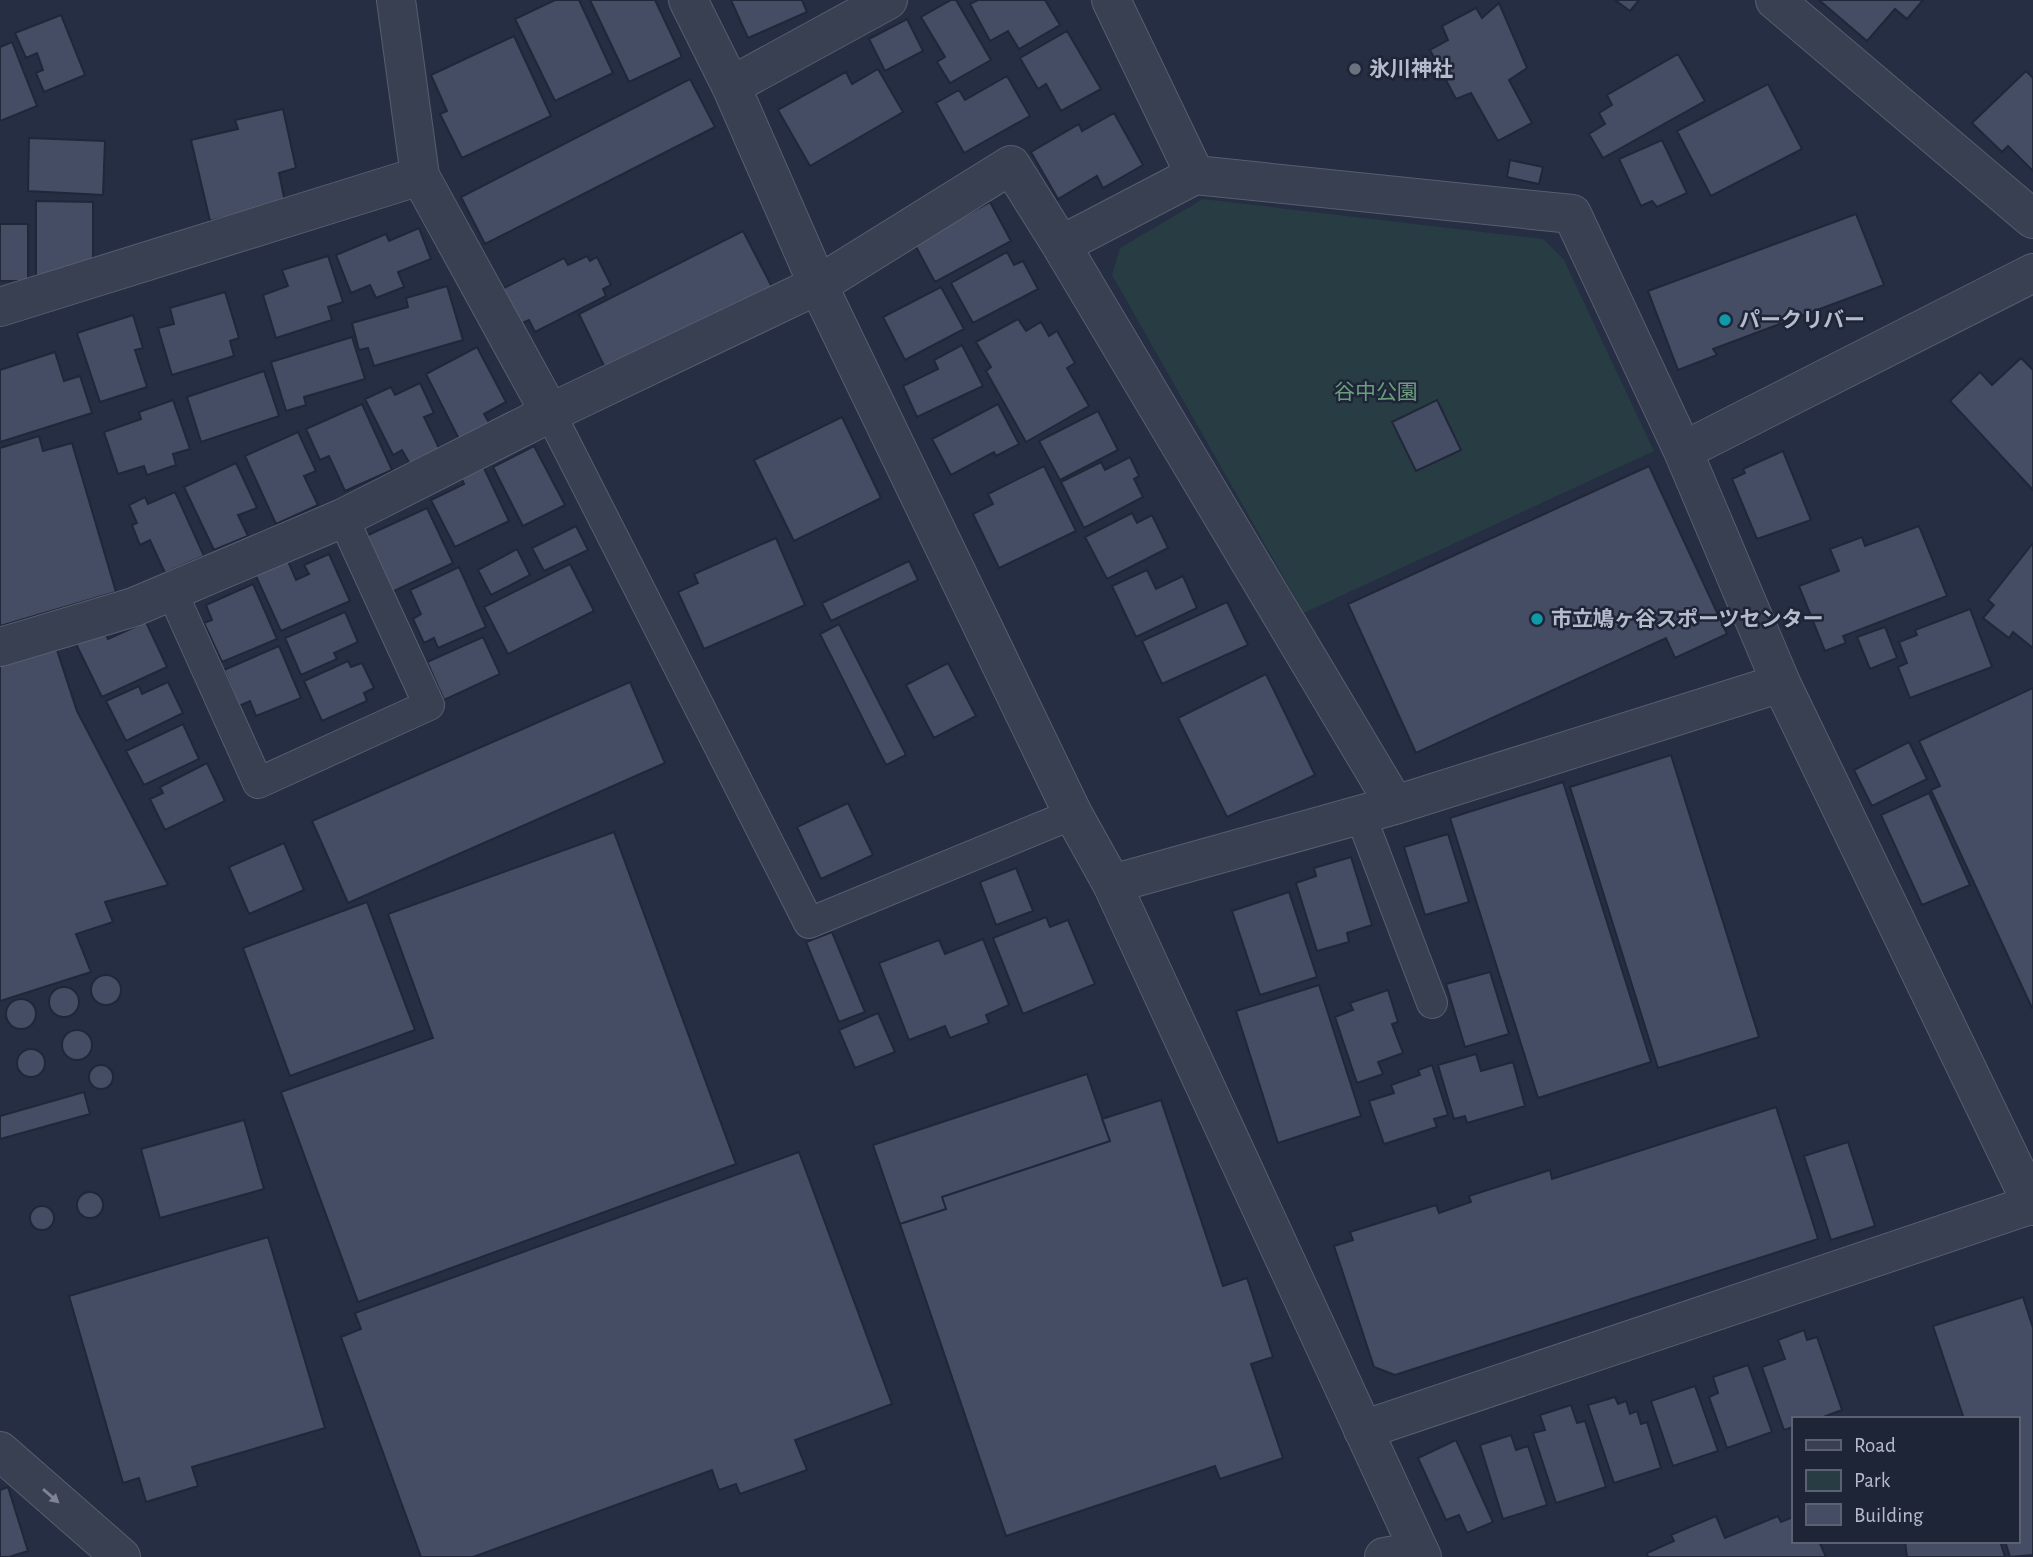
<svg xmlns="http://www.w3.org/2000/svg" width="2033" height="1557" font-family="'Alegreya Sans','Noto Sans JP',sans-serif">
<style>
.green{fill:#273c43}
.building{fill:#444d64;stroke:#202739;stroke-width:2}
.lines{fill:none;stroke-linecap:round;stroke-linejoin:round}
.service-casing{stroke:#575e6f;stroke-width:32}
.minor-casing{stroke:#575e6f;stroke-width:40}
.tertiary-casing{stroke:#575e6f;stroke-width:40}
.service{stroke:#394052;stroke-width:30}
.minor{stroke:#394052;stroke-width:38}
.tertiary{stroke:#394052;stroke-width:38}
.oneway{fill:#7e8495}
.worship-dot{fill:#6b7280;stroke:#1e2537;stroke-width:2.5}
.culture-dot{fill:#0f9aa8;stroke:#1e2537;stroke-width:2.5}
.labels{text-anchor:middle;stroke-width:5;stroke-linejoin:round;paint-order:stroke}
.poi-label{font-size:21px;font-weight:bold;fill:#b6bccc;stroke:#1e2537;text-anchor:start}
.park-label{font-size:21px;fill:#6c9e7e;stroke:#1e2537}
</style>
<rect width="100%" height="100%" fill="#252e42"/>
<!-- green -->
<path class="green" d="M1203,199L1543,239L1564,260L1654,451L1304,613L1112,275L1120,248Z"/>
<!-- building -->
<path class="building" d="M555,0H579L613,73L555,101L515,19Z
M590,0H655L682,57L629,82Z
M731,0H802L807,12L748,38Z
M951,0H956L991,60L950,83L937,62L945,57L921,17Z
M978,0H1045L1060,25L1019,49L1008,31L990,41L970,4Z
M1615,0H1639L1630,11Z
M1819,0H1923L1907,19L1895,9L1867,41Z
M1499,3L1527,68L1509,80L1532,123L1498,141L1471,93L1456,99L1430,50L1448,40L1442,26L1476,8L1482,18Z
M61,15L85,75L44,92L36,73L43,70L37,53L26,58L15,33Z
M907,19L923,51L885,71L869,39Z
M1067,31L1101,89L1061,111L1046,84L1038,89L1020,58Z
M514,36L551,116L462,158L440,114L447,111L431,75Z
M12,42L37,106L0,121V47Z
M1678,54L1705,101L1603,158L1589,134L1605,124L1599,113L1612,105L1607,95Z
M878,69L903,112L810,166L778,110L846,72L852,84Z
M2026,71L2033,78V171L2008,146L2002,152L1972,123Z
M1007,76L1030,116L964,153L936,103L959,90L965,100Z
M690,79L715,127L485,244L461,197Z
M1768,84L1802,149L1711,196L1677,131Z
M283,109L296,168L279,173L285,202L210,221L191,140L238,129L235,120Z
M1114,113L1143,165L1103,188L1097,176L1058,199L1031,152L1079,124L1082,131Z
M29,138L105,141L103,195L28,191Z
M1662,140L1687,193L1657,207L1652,201L1641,206L1619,159Z
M1510,160L1543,167L1539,184L1507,177Z
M36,201L93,202V267L36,279Z
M990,202L1011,241L935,282L914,243Z
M1856,214L1884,285L1713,349L1717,355L1678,370L1648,291Z
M0,224H28V281H0Z
M419,228L431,259L398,272L404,287L376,298L370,285L351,293L336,255L386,234L389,241Z
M743,231L772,287L606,370L579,314Z
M1007,252L1014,265L1023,261L1038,289L973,323L951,283Z
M328,256L343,302L328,307L332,320L276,338L263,295L288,286L282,270Z
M587,256L590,261L597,257L611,285L603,289L606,296L535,332L529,320L520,324L502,289L564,258L568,265Z
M447,286L463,340L374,366L368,348L359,350L352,323L408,307L406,298Z
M941,287L964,329L905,360L883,317Z
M225,292L239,338L230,341L234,356L172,375L158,328L174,324L170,308Z
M133,315L143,348L135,350L147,387L100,402L77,333Z
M1018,319L1026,331L1041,322L1049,336L1057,331L1075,363L1067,368L1089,406L1026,442L986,371L991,367L976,342Z
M352,337L365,379L304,397L306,405L286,411L271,362Z
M962,345L983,386L917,417L903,386L938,369L934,360Z
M477,347L506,402L484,414L491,426L460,441L426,374Z
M55,352L64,381L80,376L92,413L0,442V370Z
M2021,358L2033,370V490L1950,401L1980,372L1992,385Z
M264,371L279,416L201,442L187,397Z
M420,383L434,413L424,417L440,450L410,464L402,450L393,455L365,399L391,387L395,395Z
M173,400L190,449L173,454L176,465L147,475L144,466L118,474L104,432L141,419L139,412Z
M1437,400L1461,450L1416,471L1392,422Z
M362,404L392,470L345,491L329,456L320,460L306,429Z
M998,404L1019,444L996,456L994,452L951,475L932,439Z
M1098,411L1118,450L1060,480L1039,441Z
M842,417L881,498L794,541L754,460Z
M298,432L316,471L304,476L318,505L276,524L245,456Z
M39,436L43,451L72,443L116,592L0,626V448Z
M534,446L565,505L523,526L493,467Z
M1783,451L1811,520L1757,539L1732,479L1745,473L1743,469Z
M1130,457L1139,476L1134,479L1143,497L1084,528L1061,482L1101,462L1105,470Z
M236,463L257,508L238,515L248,536L214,550L184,487Z
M483,466L509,521L455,547L431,500L464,484L461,477Z
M1044,466L1076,531L999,568L973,514L993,504L988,494Z
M1649,466L1727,634L1675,658L1666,638L1416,753L1348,604Z
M175,492L204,556L165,573L150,540L140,545L132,525L137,523L129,505L145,497L148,504Z
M427,508L453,563L392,592L366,536Z
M1132,513L1137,523L1152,515L1168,548L1107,579L1085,537Z
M576,526L588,550L544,571L532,548Z
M1919,526L1947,596L1843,636L1846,643L1825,651L1799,586L1839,571L1830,549L1862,537L1865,546Z
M776,538L805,605L704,649L678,592L698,583L694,574Z
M2033,543V648L2013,632L2009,638L1983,618L1994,605L1988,600Z
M517,549L530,575L491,595L478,570Z
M329,554L350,601L281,631L255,574L287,559L296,580L309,574L304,565Z
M909,561L918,580L831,621L822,603Z
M570,564L594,611L508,654L484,607Z
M459,567L486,627L438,648L434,638L424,643L413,619L421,614L410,590Z
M1147,570L1156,589L1183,576L1197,608L1136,637L1112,586Z
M253,584L277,639L222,662L204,623L212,620L206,605Z
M1227,602L1248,645L1162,684L1142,641Z
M1970,609L1992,667L1910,698L1898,667L1907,663L1899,642L1917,635L1915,630Z
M345,612L358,642L334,653L337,659L301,675L285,638Z
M146,622L167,667L102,697L76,644L105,632L108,639Z
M839,624L906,755L886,765L820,634Z
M1885,627L1897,658L1870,669L1857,637Z
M483,637L500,674L444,700L427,662Z
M55,644L77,711L168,885L105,902L113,922L76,934L91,972L0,1001V661Z
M279,646L301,698L256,716L250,701L239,706L224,670Z
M348,661L351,667L362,663L374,688L364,693L367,701L322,721L304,681Z
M948,663L976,716L934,738L906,685Z
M1266,674L1315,775L1227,817L1178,718Z
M168,682L183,713L126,741L106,701L139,686L142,694Z
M630,682L665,763L348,903L312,821Z
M2033,688V1007L2032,1008L1931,790L1940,786L1919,741Z
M183,724L199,759L144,785L126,751Z
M1909,742L1927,779L1872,806L1854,770Z
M1671,755L1759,1037L1658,1068L1570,787Z
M207,763L225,801L165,830L150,799L163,793L160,787Z
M1563,782L1651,1062L1538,1098L1450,818Z
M1929,793L1970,885L1922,905L1881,815Z
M848,803L873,855L821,879L797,827Z
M614,832L736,1164L358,1302L281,1092L433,1038L388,914Z
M1448,834L1469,902L1425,915L1404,847Z
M284,843L304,890L249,914L229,867Z
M1351,857L1372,925L1347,933L1349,942L1317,951L1296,883L1316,876L1314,868Z
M1016,868L1033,911L996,925L980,882Z
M1289,892L1317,977L1260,995L1232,911Z
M367,902L415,1030L290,1076L243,948Z
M1046,917L1050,927L1068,920L1095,984L1023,1014L993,938Z
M832,932L865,1012L839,1022L806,942Z
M983,939L1009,1005L986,1015L989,1023L950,1038L945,1026L909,1040L879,963L939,940L945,954Z
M1490,972L1509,1034L1465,1047L1446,984Z
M91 990a15 15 0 1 1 30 0a15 15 0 1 1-30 0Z
M1319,985L1361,1116L1278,1143L1236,1011Z
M49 1002a15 15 0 1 1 30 0a15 15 0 1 1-30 0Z
M1388,990L1398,1022L1392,1024L1403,1053L1378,1062L1383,1074L1357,1083L1335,1017L1353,1010L1350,1003Z
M6 1014a15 15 0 1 1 30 0a15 15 0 1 1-30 0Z
M878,1013L895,1052L855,1068L839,1030Z
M62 1045a15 15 0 1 1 30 0a15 15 0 1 1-30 0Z
M17 1063a14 14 0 1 1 28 0a14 14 0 1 1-28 0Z
M1476,1054L1481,1071L1513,1062L1525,1106L1467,1123L1465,1116L1454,1119L1438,1065Z
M1432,1065L1448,1115L1434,1119L1437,1127L1384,1144L1369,1101L1394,1093L1391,1085L1420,1075L1418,1070Z
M89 1077a12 12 0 1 1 24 0a12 12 0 1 1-24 0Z
M1087,1074L1110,1141L942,1197L946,1209L900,1224L873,1145Z
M84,1092L90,1114L0,1139V1116Z
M1161,1100L1223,1286L1247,1278L1273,1357L1251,1364L1283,1458L1220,1479L1215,1466L1006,1536L900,1224L946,1209L942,1197L1110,1141L1102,1119Z
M1776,1107L1818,1239L1395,1375L1374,1367L1334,1246L1353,1240L1350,1232L1436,1205L1439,1213L1471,1202L1469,1196L1550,1170L1552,1179Z
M244,1120L264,1189L160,1218L141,1149Z
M1848,1142L1875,1226L1831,1240L1804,1156Z
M799,1152L892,1404L795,1440L807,1470L740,1494L736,1484L719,1490L712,1470L473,1557H421L341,1337L361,1329L355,1313Z
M77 1205a13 13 0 1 1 26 0a13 13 0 1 1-26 0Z
M30 1218a12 12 0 1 1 24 0a12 12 0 1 1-24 0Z
M268,1237L325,1428L192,1467L198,1486L146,1502L139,1478L123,1483L69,1296Z
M2023,1297L2033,1328V1555L2010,1557L2005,1541H2017V1419H1964L1933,1326Z
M1804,1330L1807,1340L1817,1337L1842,1410L1818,1419H1793V1427L1784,1430L1762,1367L1785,1359L1778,1340Z
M1748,1365L1772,1432L1727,1448L1709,1397L1718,1393L1713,1377Z
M1695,1386L1718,1451L1673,1466L1651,1401Z
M1615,1397L1618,1404L1626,1401L1630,1414L1637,1411L1641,1424L1647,1422L1661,1468L1614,1483L1588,1405Z
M1571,1405L1577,1423L1585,1421L1606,1487L1556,1503L1533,1433L1545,1430L1540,1415Z
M1511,1435L1516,1450L1528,1446L1547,1505L1503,1519L1480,1445Z
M1456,1440L1493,1522L1467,1533L1459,1515L1446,1520L1418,1458Z
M8,1487L28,1551L9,1557H0V1490Z
M1716,1516L1725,1538L1778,1516L1781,1522L1793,1517V1541H1819L1826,1557H1648L1647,1553L1674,1541L1671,1535Z
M1905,1541H2000L2005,1557H1907Z"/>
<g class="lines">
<!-- service casing -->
<g class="service-casing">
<path id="service" d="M550,413L809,923L1073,814
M172,592L258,783L429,705L343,518
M1360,814L1432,1003"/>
</g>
<!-- minor casing -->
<g class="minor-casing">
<path id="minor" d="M396,0L420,176L550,413
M1111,0L1195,175L1572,214L1683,451L1781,683L2033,1206
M1775,0L2033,219
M731,86L888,0
M1061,245L1395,805
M0,307L420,176
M1683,451L2033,273
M0,647L134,607L343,518L550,413L818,285L1011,165L1061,245L1195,175
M1112,884L1395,805L1781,683
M1363,1430L2033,1204
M0,1451L121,1557
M1384,1557L1419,1551"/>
</g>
<!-- tertiary casing -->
<g class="tertiary-casing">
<path id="tertiary" d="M688,0L731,86L818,285L1073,814L1112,884L1422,1557"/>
</g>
<!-- service -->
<use href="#service" class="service"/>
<!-- minor -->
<use href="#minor" class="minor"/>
<!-- tertiary -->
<use href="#tertiary" class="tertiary"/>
</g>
<!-- one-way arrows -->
<defs><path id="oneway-solid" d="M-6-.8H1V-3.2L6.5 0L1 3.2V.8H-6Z" transform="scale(1.75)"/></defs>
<use class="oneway" href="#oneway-solid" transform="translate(51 1496) rotate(41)"/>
<!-- markers -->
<circle class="worship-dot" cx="1355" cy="69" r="7"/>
<g class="culture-dot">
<circle cx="1725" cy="320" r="7"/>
<circle cx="1537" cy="619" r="7"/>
</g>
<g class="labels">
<!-- poi labels -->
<g class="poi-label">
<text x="1369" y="76">氷川神社</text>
<text x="1739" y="327">パークリバー</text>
<text x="1551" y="626">市立鳩ヶ谷スポーツセンター</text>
</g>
<!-- park labels -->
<g class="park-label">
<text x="1376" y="399">谷中公園</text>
</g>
</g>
<!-- legend -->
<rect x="1792" y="1417" width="228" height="126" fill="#1e2537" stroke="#5b6173" stroke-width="2"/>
<rect x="1806" y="1440" width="35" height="10" fill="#394052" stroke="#5b6173" stroke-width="2"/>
<text x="1854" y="1452" font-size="21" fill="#b6bccc">Road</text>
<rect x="1806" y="1470" width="35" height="21" fill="#273c43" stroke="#5b6173" stroke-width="2"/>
<text x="1854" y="1487" font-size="21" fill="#b6bccc">Park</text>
<rect x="1806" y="1504" width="35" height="21" fill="#444d64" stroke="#5b6173" stroke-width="2"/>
<text x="1854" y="1522" font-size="21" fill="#b6bccc">Building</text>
</svg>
